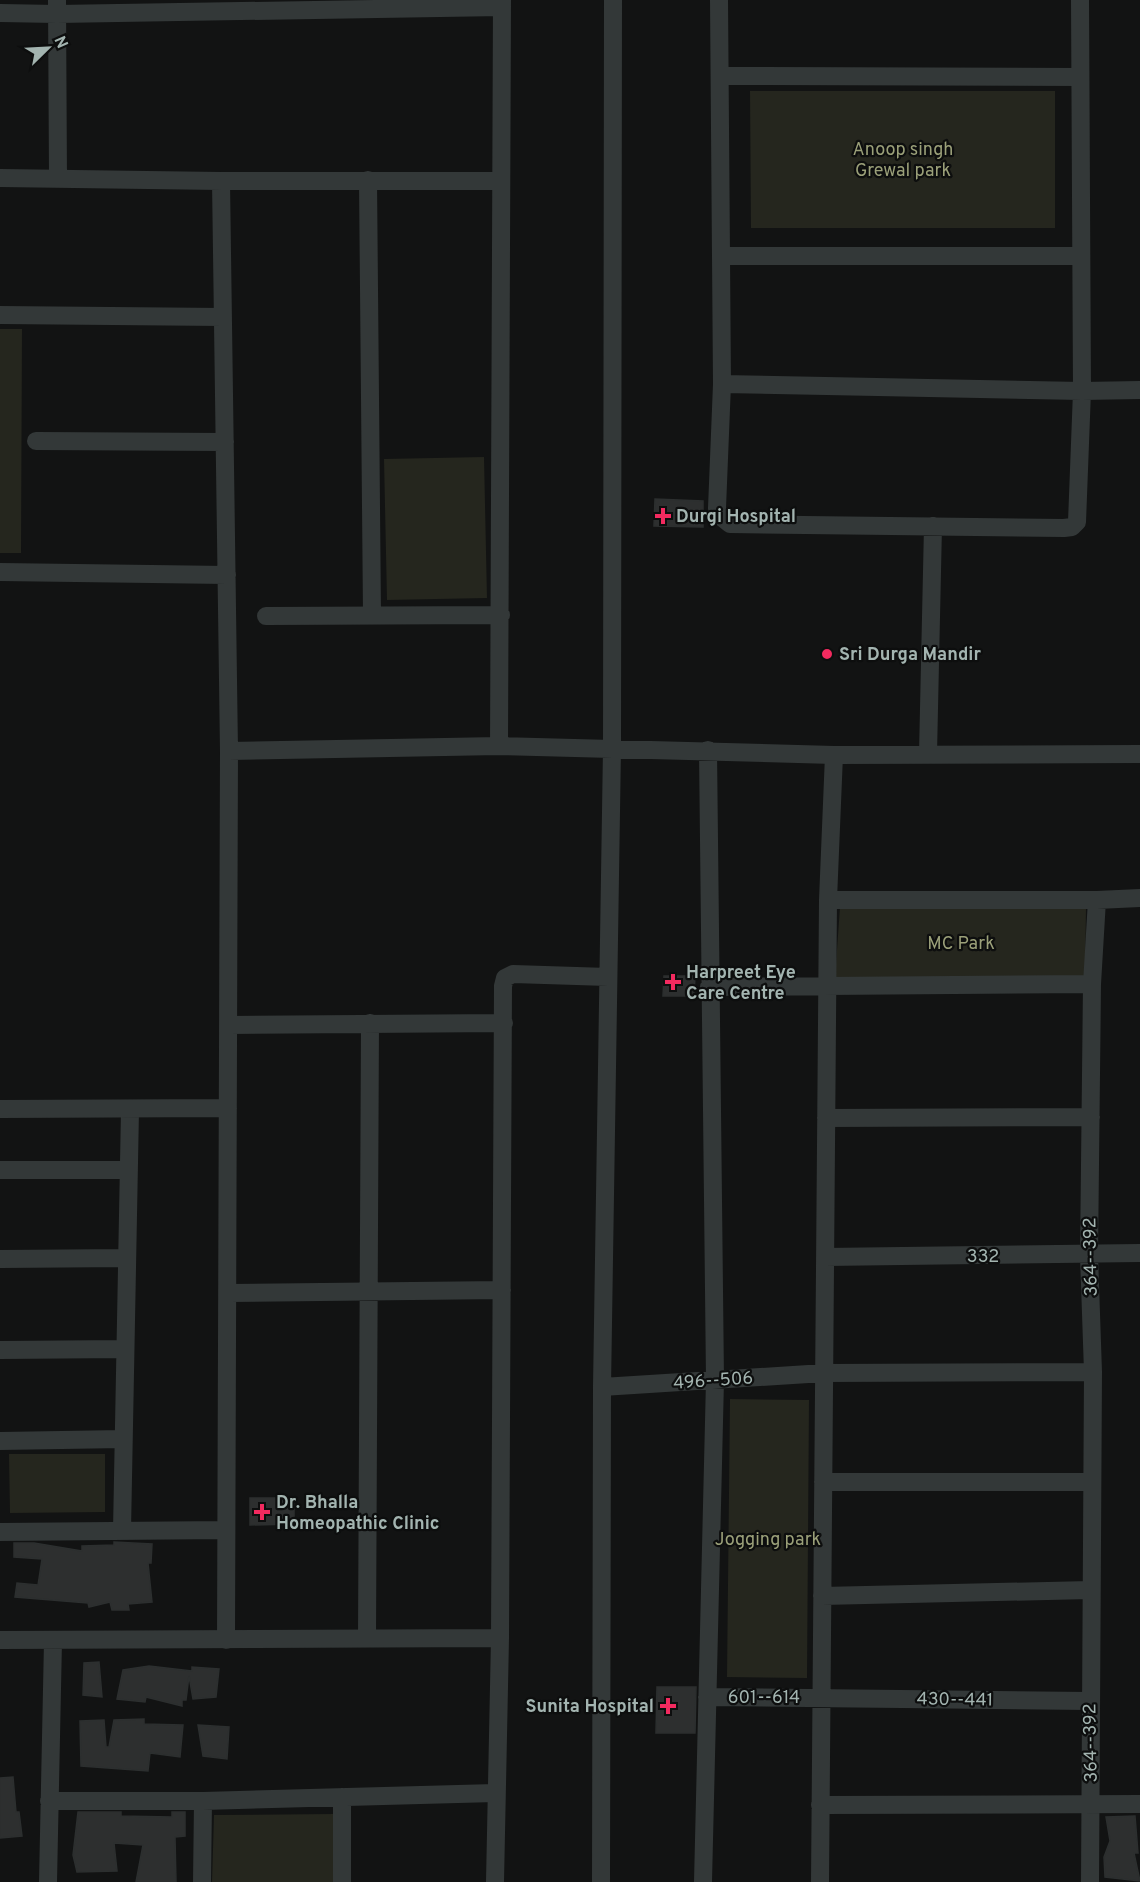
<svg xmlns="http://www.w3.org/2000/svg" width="1140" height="1882" font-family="Overpass,sans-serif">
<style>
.green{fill:#25261e}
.building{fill:#2d2f2f;stroke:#2c2f2f;stroke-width:1.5}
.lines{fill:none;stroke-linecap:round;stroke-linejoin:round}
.street{stroke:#333838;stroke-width:18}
.poi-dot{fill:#f32a5f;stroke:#0d0e0e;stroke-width:2}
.labels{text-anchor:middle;stroke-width:4.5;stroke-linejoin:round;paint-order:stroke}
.park-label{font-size:18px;fill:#9ba079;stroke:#0d0e0e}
.poi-label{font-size:18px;font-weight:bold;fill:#a3b4b0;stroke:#0d0e0e;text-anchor:start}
.street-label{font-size:18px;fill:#a3b4b0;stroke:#0d0e0e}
</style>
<rect width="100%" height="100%" fill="#121313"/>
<!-- green -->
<path class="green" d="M750,91H1055V228H751Z
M0,329H22L21,553H0Z
M484,457L487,598L387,600L384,459Z
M840,907L1086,908L1085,977L835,978Z
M730,1399L809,1400L807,1678L727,1677Z
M9,1454H105V1512L10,1513Z
M335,1814V1882H212L214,1815Z"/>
<!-- building -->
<path class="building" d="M655,499L703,501V527L654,526Z
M664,976H695L694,996H663Z
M250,1498H294V1524L250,1525Z
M114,1542L152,1544L151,1563H148L152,1602L128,1604L129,1610H112L110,1602L89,1607L88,1603L15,1597L17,1583L38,1585L42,1559L14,1557V1543H34L82,1551V1546L114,1545Z
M99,1662L102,1697L83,1695L84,1663Z
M149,1666L192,1671V1667L219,1669L216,1697L193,1699L189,1676L186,1700H182V1706L146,1697L145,1702L117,1699L123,1670Z
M657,1687H696L695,1733H656Z
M144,1719V1724L183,1725L180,1757L150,1753L148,1771L81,1766L80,1721L104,1720L106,1747H109L114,1720Z
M198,1725L229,1727L227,1759L203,1756Z
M13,1777L16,1812H19L22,1836L0,1838V1778Z
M78,1812H121V1816L172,1817V1812H185V1836L175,1837L176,1882H136L143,1845L114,1843L117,1871L77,1872L73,1855Z
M1135,1816L1138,1853H1134L1140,1881L1105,1877L1104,1857L1110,1841L1106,1817Z"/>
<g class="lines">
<!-- street -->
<path class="street" d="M57,0L58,178
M719,0L722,384L717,508L720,516L730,524L1064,528L1072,527L1077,522L1082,391L722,384
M1080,0L1082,391L1140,390
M0,13L57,14L502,7
M720,76L1080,77
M0,178L221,181H501
M368,180L372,615
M221,181L229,751L226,1640
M721,256H1081
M0,315L223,317
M36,441L225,442
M0,572L227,575
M266,616L501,615
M499,746L502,0
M229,751L499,746L834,755L1140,754
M928,754L933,526
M828,900H1097L1092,984L1089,1255L1093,1372L1090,1882
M1097,900L1140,898
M709,987L1092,984
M229,1025L504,1023
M0,1109L228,1108
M826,1118L1091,1117
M0,1170H129
M825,1257L1140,1253
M0,1259L127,1258
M229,1293L502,1290
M0,1350L125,1349
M602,1387L824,1373L1093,1372
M0,1441L123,1439
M823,1482H1091
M122,1531L130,1110
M0,1532L225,1530
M822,1596L1090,1590
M367,1638L370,1023
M0,1640L500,1638
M707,1697L1089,1701
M342,1797V1882
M49,1801H203L495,1793
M820,1805L1140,1804
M48,1882L53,1641
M202,1882L203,1801
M495,1882L500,1638L503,986L505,978L513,974L608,977
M601,1882L602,1387L612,748L613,0
M703,1882L715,1380L708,750
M820,1882L828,900L834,755"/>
</g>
<!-- markers -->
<g class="poi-dot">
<path d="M660 507h6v6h6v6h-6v6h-6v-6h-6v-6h6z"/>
<circle cx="827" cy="654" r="6"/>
<path d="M670 973h6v6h6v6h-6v6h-6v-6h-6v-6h6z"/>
<path d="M259 1503h6v6h6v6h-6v6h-6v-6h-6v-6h6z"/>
<path d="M665 1697h6v6h6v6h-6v6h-6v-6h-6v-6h6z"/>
</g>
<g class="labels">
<!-- park labels -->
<g class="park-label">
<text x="903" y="155">Anoop singh<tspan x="903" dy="21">Grewal park</tspan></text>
<text x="961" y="949">MC Park</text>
<text x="768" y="1545">Jogging park</text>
</g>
<!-- poi labels -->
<g class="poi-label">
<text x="676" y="522">Durgi Hospital</text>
<text x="839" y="660">Sri Durga Mandir</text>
<text x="686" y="978">Harpreet Eye<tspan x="686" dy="21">Care Centre</tspan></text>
<text x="276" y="1508">Dr. Bhalla<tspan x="276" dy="21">Homeopathic Clinic</tspan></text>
<text x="654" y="1712" text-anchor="end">Sunita Hospital</text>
</g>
<!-- street labels -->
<g class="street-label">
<text x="983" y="1262">332</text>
<text transform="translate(1090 1257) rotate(-91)" y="6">364--392</text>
<text transform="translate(713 1380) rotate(-4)" y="6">496--506</text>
<text x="764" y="1703">601--614</text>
<text transform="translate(955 1699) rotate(1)" y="6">430--441</text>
<text transform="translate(1090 1743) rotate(-91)" y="6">364--392</text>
</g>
</g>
<!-- north arrow -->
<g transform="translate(48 48) rotate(66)" stroke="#0d0e0e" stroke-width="4.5" paint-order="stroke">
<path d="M0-4.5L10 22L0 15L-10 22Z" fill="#a3b4b0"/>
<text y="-9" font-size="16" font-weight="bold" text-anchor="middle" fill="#a3b4b0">N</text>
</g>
</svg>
